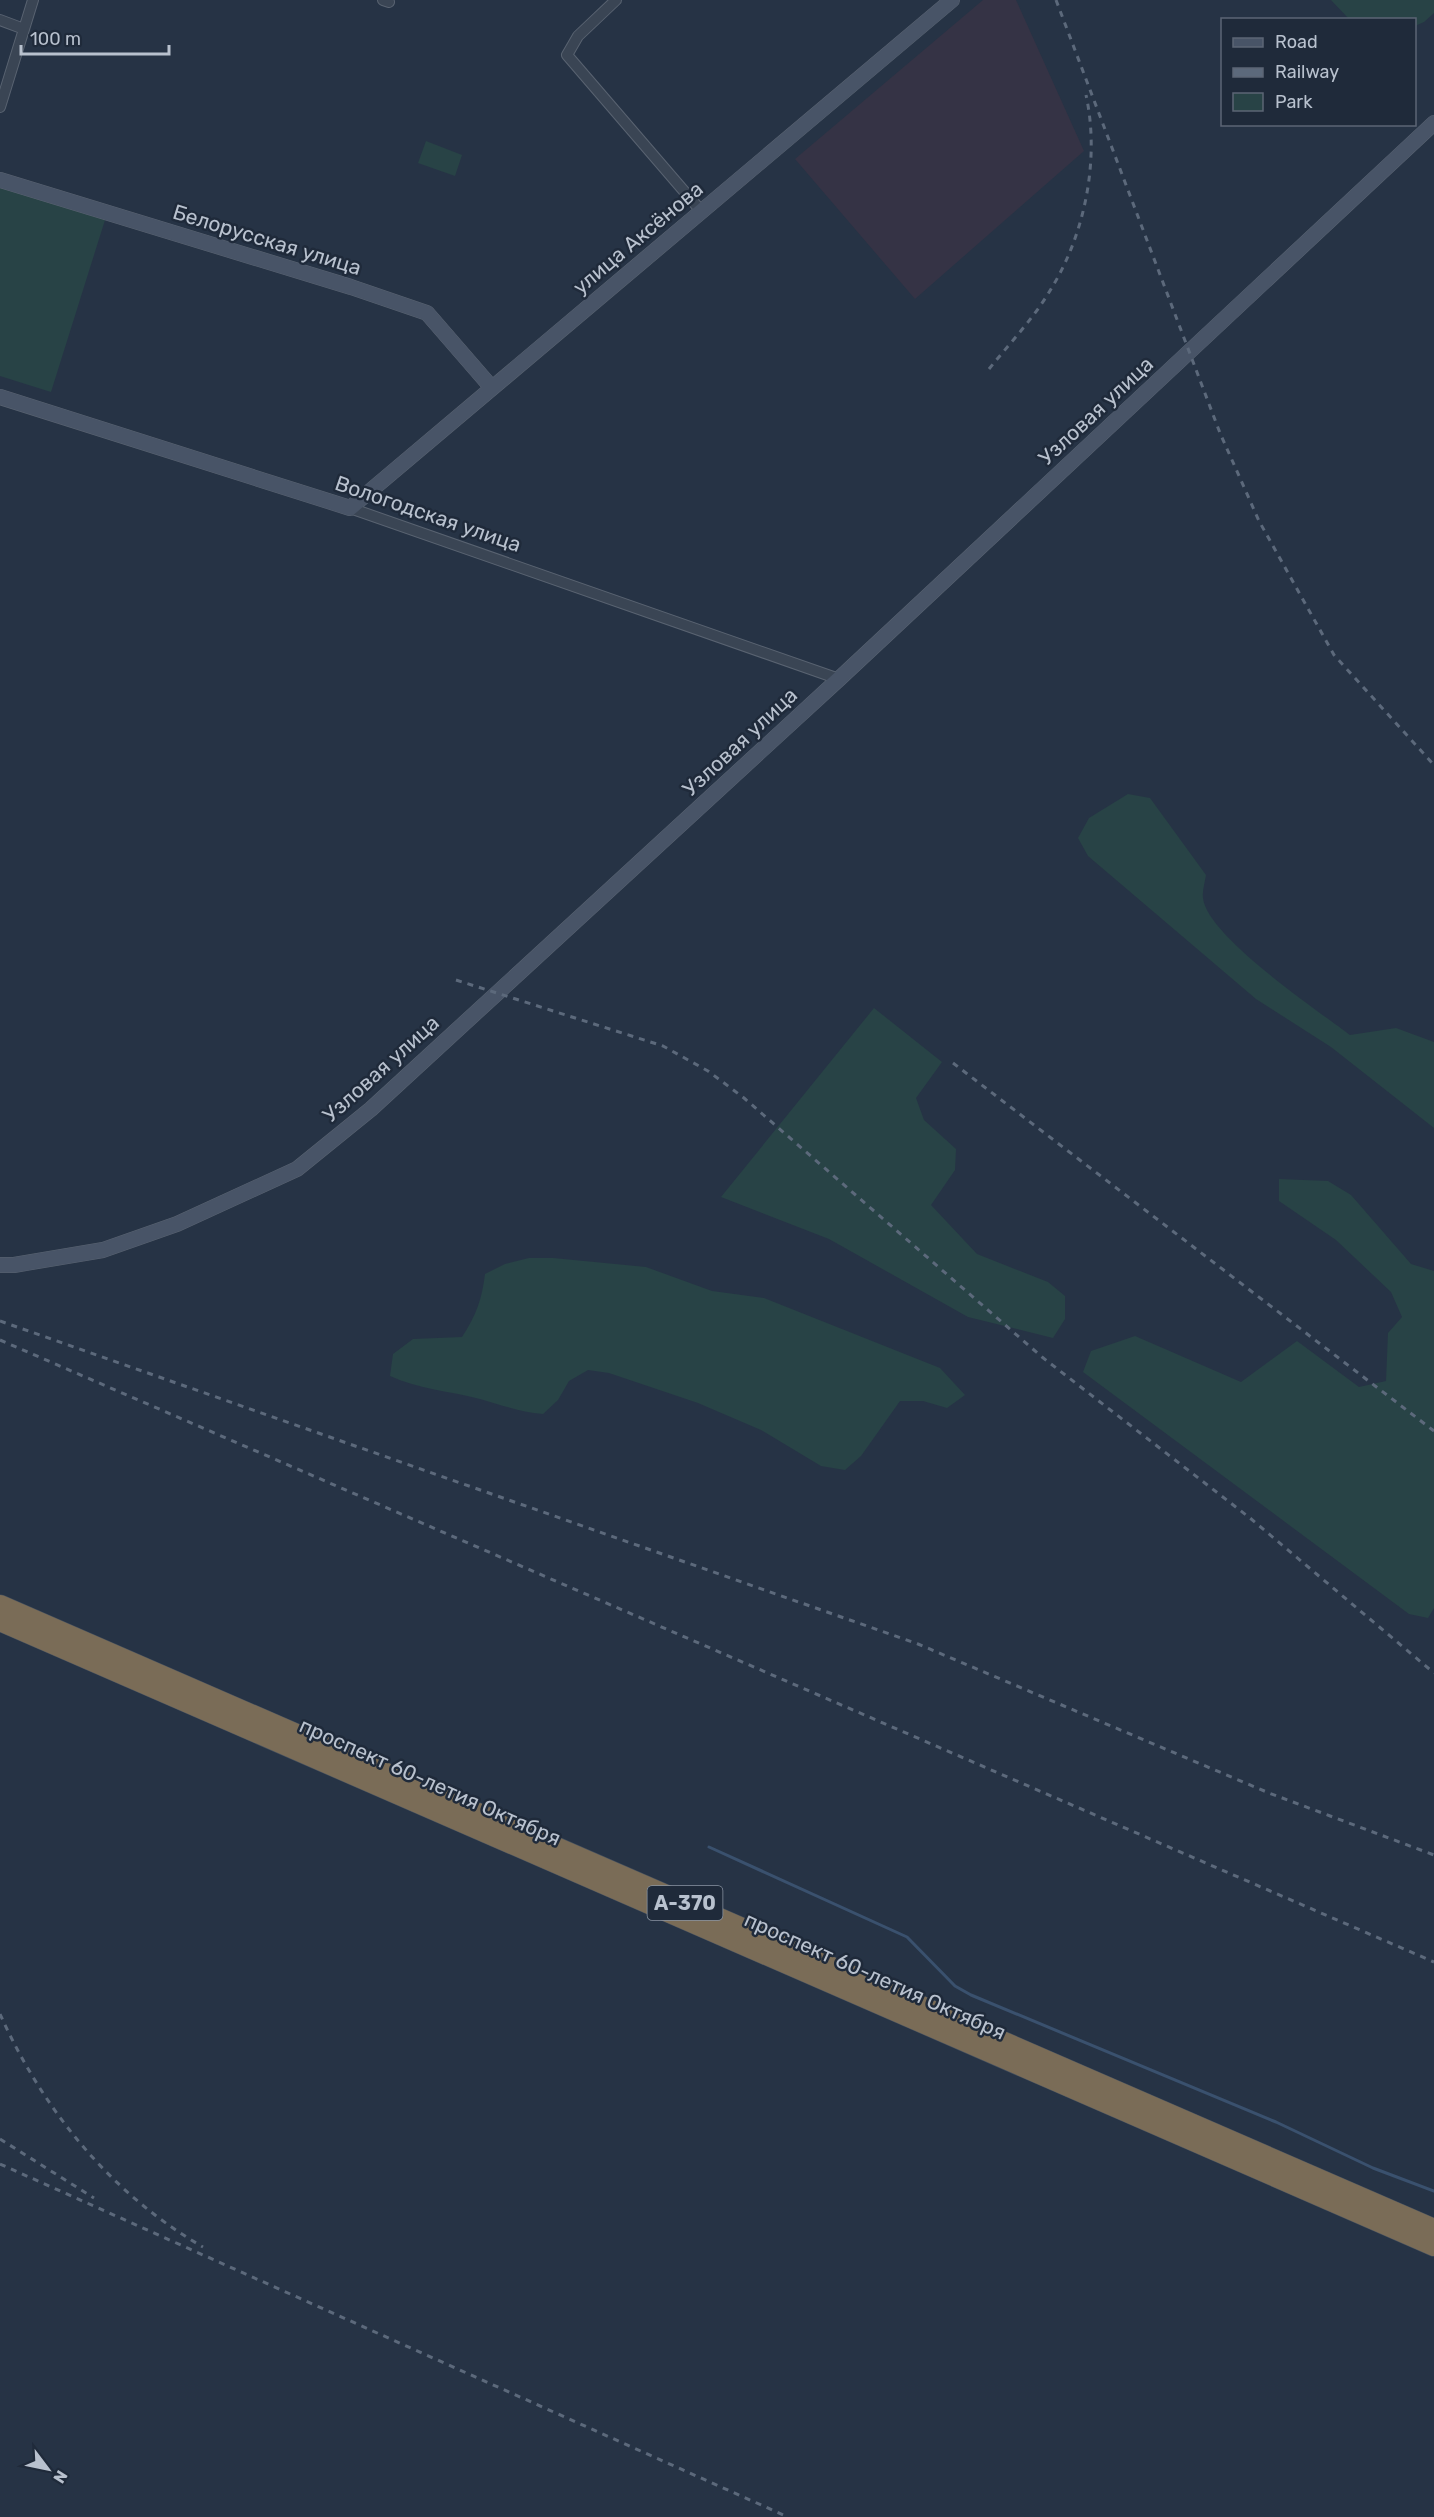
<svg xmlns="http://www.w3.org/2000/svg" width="1434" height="2517" font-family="Rubik,sans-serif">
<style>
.medical{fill:#353345}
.green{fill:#284346}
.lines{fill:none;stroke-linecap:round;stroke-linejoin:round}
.stream{stroke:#3a516e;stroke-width:3}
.street-casing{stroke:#596371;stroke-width:12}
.secondary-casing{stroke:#596371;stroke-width:16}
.highway-casing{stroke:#45505f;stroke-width:21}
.street{stroke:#3a4554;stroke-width:10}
.secondary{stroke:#485467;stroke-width:15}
.highway{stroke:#7a6c57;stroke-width:20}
.rail{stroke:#5c697b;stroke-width:3;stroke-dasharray:6 6;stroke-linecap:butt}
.labels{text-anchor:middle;stroke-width:5;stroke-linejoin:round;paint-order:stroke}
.shield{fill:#1f2a3a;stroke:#8a94a2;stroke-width:1.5}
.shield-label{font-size:20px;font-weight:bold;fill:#b8c1ce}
.street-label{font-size:21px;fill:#b8c1ce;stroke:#1f2a3a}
</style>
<rect width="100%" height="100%" fill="#263345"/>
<!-- medical -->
<path class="medical" d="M983,0H1016L1084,151L915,299L795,159Z"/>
<!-- green -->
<path class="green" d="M1331,0H1434V13L1424,22L1415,26L1414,20L1349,19Z
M426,141L462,155L455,176L418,163Z
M0,187L105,220L51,392L0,376Z
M1128,794L1150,798L1206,875C1205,882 1202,891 1203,898C1207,936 1317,1010 1350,1035L1396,1028L1434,1042V1128L1331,1047L1256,999L1088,856L1078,838L1089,818Z
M874,1008L942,1062L916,1098L924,1120L956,1149L955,1170L931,1205L977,1254L1048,1282L1065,1296V1319L1053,1338L968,1317L829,1239L721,1197Z
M1279,1179L1328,1181L1351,1195L1411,1264L1434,1271V1608L1428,1618L1409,1614L1083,1372L1091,1351L1135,1336L1241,1382L1297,1341L1359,1387L1386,1381L1388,1333L1402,1317L1391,1292L1336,1240L1279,1201Z
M529,1258H553L646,1267L712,1291L764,1298L940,1368L965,1395L947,1408L923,1401H900L861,1456L845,1470L821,1466L761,1430L698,1403L609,1373L588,1370L569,1381L558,1400L543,1414C520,1412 501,1405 480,1399C449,1391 419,1389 390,1376L393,1354L413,1339L462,1337C476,1316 482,1299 485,1274L505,1264Z"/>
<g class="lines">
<!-- stream -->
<path class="stream" d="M709,1847L907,1937L955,1986L971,1995L1276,2122L1373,2168L1434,2191"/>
<!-- street casing -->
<g class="street-casing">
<path id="street" d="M383,0L389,2
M616,0L578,36L567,55L702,212
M0,20L24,29
M0,107L33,0
M350,508L839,679"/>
</g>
<!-- secondary casing -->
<g class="secondary-casing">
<path id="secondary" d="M0,180L351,287L427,313L492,388
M0,397L350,508L952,0
M0,1265H14L103,1250L177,1224L297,1169L371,1109L839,679L1434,123"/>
</g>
<!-- highway casing -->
<g class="highway-casing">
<path id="highway" d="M0,1605L1434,2229
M0,1621L1434,2246"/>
</g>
<!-- street -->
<use href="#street" class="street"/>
<!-- secondary -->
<use href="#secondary" class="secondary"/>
<!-- highway -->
<use href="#highway" class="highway"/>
<!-- rail -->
<path class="rail" d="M1056,0L1220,433L1259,521L1334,655L1434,765
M989,369C1010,343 1034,318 1051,289C1085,234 1100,159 1086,95
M456,980L663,1046L708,1071L744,1098L1042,1357L1250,1518L1434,1673
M953,1063L1434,1431
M0,1321L918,1644L1269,1793L1434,1855
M0,1340L1434,1962
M0,2014C43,2110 111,2194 203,2247
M0,2139L94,2198
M0,2164L788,2517"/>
</g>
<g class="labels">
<!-- shield labels -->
<rect class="shield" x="647.5" y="1886" width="75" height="34" rx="4.5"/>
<g class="shield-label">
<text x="685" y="1910">А-370</text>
</g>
<!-- street labels -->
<g class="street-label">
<text transform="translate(638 238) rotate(-40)" y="7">улица Аксёнова</text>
<text transform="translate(267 240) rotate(17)" y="7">Белорусская улица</text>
<text transform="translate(1096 411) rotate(-43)" y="7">Узловая улица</text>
<text transform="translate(428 514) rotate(19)" y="7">Вологодская улица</text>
<text transform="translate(740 742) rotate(-43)" y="7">Узловая улица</text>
<text transform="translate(381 1069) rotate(-42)" y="7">Узловая улица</text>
<text transform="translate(430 1782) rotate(24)" y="7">проспект 60-летия Октября</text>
<text transform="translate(875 1976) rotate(24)" y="7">проспект 60-летия Октября</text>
</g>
</g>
<!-- legend -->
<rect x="1221" y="18" width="195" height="108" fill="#1f2a3a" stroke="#5c6675" stroke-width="1.5"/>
<rect x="1233" y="38" width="30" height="9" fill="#485467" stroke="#5c6675" stroke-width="1.5"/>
<text x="1275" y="48" font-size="18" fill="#b8c1ce">Road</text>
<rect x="1233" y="68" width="30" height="9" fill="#5c697b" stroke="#5c6675" stroke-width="1.5"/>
<text x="1275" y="78" font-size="18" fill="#b8c1ce">Railway</text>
<rect x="1233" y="93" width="30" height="18" fill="#284346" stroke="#5c6675" stroke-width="1.5"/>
<text x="1275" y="108" font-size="18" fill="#b8c1ce">Park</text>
<!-- north arrow -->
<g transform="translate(48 2469) rotate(122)" stroke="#1f2a3a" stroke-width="4.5" paint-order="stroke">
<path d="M0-4.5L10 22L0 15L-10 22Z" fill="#b8c1ce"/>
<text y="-9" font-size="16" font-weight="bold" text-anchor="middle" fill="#b8c1ce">N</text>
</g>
<!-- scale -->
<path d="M21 45v9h148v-9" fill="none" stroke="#b8c1ce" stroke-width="3"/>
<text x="30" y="45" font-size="18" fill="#b8c1ce" stroke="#1f2a3a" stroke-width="4.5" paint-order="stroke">100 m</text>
</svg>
